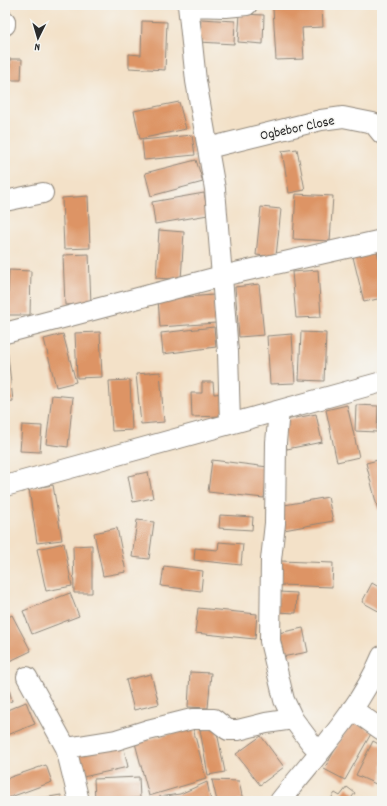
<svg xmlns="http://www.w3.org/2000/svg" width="387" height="806" font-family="Dekko,sans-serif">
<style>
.building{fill:#dd9465}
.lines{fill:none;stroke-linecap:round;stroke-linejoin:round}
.minor-casing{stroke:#8f867a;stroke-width:22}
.minor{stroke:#fff;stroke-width:20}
.labels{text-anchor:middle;stroke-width:3;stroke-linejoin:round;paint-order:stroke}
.street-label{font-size:14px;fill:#2b2b2b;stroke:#f6f6f2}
</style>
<rect width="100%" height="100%" fill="#f6f6f2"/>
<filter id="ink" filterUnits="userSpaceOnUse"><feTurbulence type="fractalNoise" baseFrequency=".025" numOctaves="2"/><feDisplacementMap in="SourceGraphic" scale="8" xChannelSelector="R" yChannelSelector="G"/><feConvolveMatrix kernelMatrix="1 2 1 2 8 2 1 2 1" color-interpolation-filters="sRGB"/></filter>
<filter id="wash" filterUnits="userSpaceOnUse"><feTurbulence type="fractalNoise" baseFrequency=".012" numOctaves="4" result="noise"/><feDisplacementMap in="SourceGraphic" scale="16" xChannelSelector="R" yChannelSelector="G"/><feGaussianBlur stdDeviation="0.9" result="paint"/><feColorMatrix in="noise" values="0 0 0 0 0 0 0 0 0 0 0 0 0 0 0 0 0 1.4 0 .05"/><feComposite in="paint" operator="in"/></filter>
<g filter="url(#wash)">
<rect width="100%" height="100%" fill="#f3e1c8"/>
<g id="blocks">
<!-- building -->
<path class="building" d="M322,5L323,27L302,28L304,59L276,60L273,8Z
M240,14L264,15L263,44L238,42Z
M201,19L235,21L234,44L199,42Z
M142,21L167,22L165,70L129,68V54L141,55Z
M10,59H22L21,80H10Z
M179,102L186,129L140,139L134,111Z
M192,135L195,155L144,160L142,140Z
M297,149L305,190L289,193L282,151Z
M196,160L203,182L151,196L145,173Z
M204,193L208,215L155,224L152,202Z
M296,194L333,196L330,241L293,239Z
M88,196L90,248L64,249L62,198Z
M261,207L281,209L276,257L256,255Z
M159,230L184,232L181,280L156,278Z
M377,251L382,273V298L364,302L353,257Z
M89,254L91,304L65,305L63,255Z
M9,270L31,271L30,315H7Z
M318,270L321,317L296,318L292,272Z
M259,284L264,335L239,337L235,287Z
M214,295L216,323L160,327L158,299Z
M214,327L216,347L163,354L161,333Z
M100,332L102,377L77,378L75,333Z
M301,332L326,333L324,381L299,380Z
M63,334L76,382L56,387L44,339Z
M292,334L295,383L270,384L267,336Z
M5,347H7L13,401L5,402Z
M160,372L164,422L141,424L136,374Z
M130,380L132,430L112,431L109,381Z
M202,382H213L214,394L224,393V416L192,417L191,393H202Z
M52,395L73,397L68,447L46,444Z
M347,405L359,457L337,462L326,410Z
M356,405L378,406L377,432L355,431Z
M316,414L322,442L287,449L280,421Z
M22,425L42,426L40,452L20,451Z
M382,459V509L378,510L366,463Z
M212,460L268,467L264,498L208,492Z
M148,472L153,498L133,502L128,476Z
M53,485L62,540L37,543L29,489Z
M328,497L333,521L284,530L279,506Z
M220,515L253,517L252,530L219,528Z
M137,520L154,522L149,559L132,557Z
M117,528L126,572L103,576L94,533Z
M219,542L243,544L241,565L194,560L195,548L218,550Z
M64,543L72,586L46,591L37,549Z
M92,545V593H74L73,546Z
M281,561L333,563L332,587L280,585Z
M164,566L203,571L201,591L161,586Z
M372,583L382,589V613L362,602Z
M279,592L297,593L296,613L277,612Z
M70,593L79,616L32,634L23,611Z
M198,608L257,614L255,639L195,633Z
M12,615L31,651L10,661L5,652V619Z
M303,628L308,652L282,657L278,633Z
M190,672L211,673L208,708L188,707Z
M151,674L159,704L134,710L126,680Z
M5,681H7L12,701L5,703Z
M26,702L35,724L5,736V711Z
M352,720L372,732L345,780L324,769Z
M216,727L225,772L208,775L200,730Z
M193,728L206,779L149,796L135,743Z
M261,736L284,767L260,785L236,754Z
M373,741L382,746V777L378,785L356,775Z
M123,744L128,767L83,777L77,754Z
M46,765L52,782L8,798L5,790V779Z
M139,777L140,798L95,800L94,779Z
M212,780L239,781L243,801H217Z
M207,782L211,801H160L159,797L180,794Z
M347,787L355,793L349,801H329L335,793L340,796Z
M61,795L62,801H31V800Z"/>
</g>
</g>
<g filter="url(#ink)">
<use href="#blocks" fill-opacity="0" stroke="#8f867a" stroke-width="1"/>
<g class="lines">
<!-- minor casing -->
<g class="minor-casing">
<path id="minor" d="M188,5L196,81L215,189L228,352L230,424
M188,6L226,7L247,5
M5,21V25
M208,148L321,120L343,117L373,123L382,134
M5,201L43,193
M5,333L222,276L382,240
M279,411L276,442L275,523L271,560L270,641L284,700L293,719L311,743L320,752
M5,486L382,382
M27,677L66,748L79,801
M352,709L382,730
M66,748L116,740L148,730L192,719H214L228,730H238L266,723L293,719
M280,801C316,755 360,710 382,656"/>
</g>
<!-- minor -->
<use href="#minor" class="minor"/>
</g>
</g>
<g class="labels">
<!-- street labels -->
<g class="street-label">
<text transform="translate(297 127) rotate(-12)" y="5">Ogbebor Close</text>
</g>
</g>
<!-- margin -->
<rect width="387" height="806" fill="none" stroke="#f6f6f2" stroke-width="20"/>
<!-- north arrow -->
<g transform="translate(38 38) rotate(185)" stroke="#f6f6f2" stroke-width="3" paint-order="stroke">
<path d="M0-3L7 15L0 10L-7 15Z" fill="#2b2b2b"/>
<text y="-6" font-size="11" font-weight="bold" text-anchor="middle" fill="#2b2b2b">N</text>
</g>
</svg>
